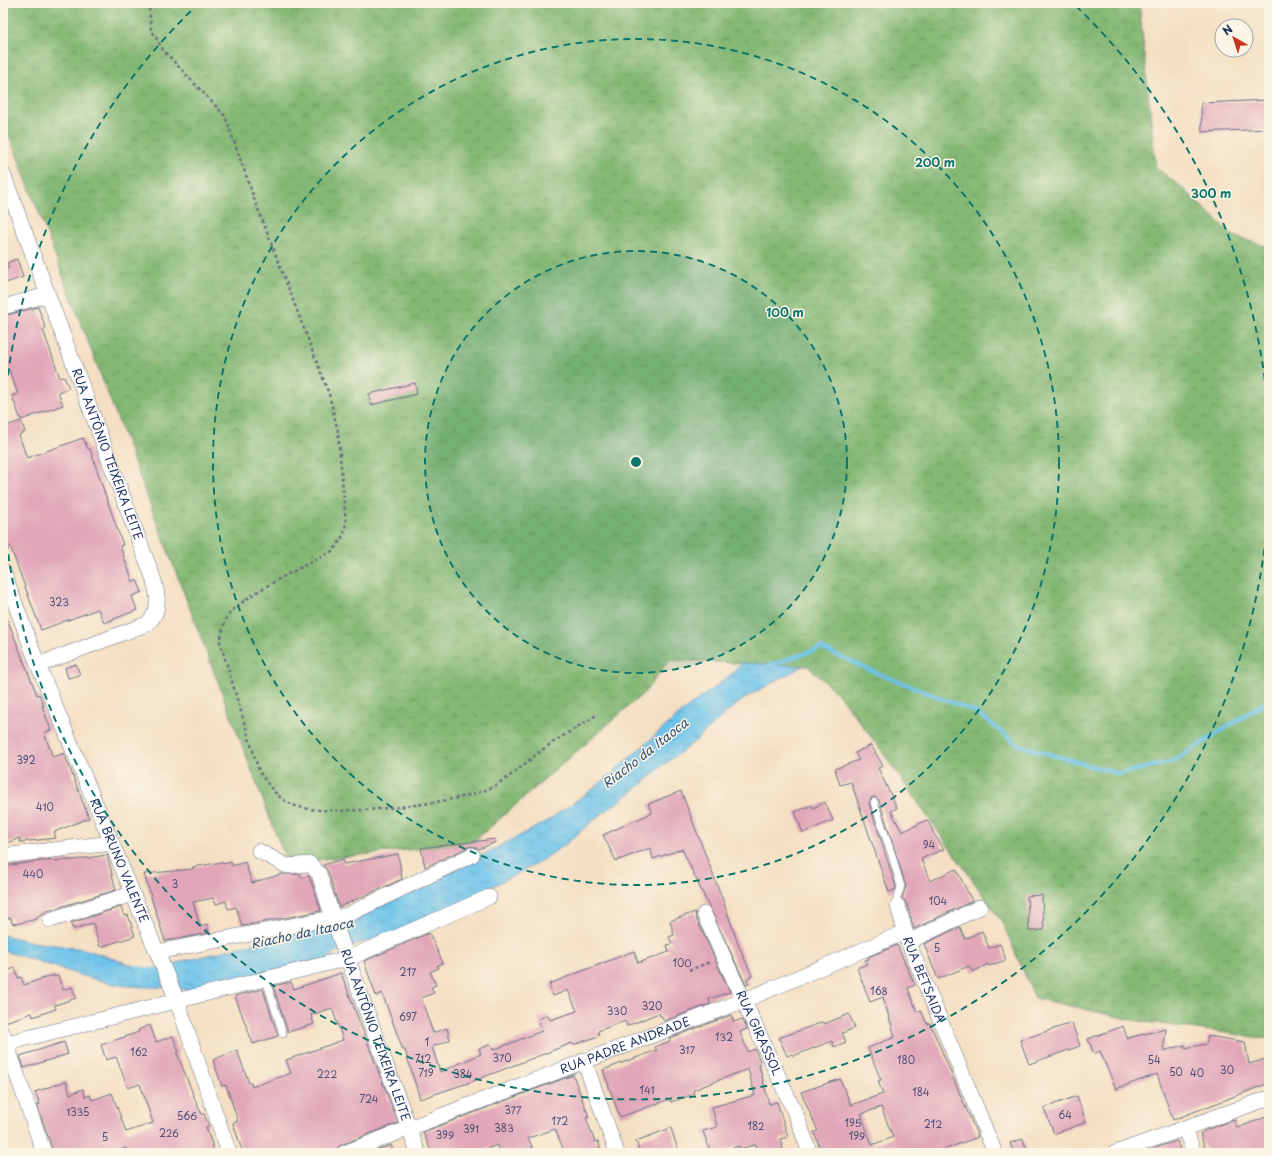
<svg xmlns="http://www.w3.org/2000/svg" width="1272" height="1156" font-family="'Playpen Sans',sans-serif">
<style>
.forest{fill:url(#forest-crowns);stroke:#507469}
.water{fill:url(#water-ripples);stroke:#4479a4}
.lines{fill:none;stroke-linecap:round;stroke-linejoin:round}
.stream{stroke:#6dc3ea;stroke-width:4}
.building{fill:#e1a7b9;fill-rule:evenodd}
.lane-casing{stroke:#676d81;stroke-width:8}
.street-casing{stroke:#676d81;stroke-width:16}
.path{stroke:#676d81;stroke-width:2.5;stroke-dasharray:3 3;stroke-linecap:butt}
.lane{stroke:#fff;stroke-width:7}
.street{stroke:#fff;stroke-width:15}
.ring{fill:none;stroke:#0f766e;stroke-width:2;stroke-dasharray:7 5}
.labels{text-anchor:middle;stroke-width:3;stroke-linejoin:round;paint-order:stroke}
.number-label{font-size:10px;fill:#4c4d75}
.street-label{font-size:12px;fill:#1b2f5e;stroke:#fcf5e5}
.water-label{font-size:13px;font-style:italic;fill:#305481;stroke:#fcf5e5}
.centre{fill:#0f766e;stroke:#fcf5e5;stroke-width:2}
.ring-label{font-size:12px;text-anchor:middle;font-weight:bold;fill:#0f766e;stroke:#fcf5e5;stroke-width:3;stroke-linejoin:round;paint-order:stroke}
</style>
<defs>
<pattern id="forest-crowns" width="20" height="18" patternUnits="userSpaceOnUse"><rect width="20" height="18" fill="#84b874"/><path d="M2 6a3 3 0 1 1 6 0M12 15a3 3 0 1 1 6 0" fill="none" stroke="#6b9662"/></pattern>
<pattern id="water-ripples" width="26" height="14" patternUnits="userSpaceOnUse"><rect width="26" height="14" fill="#6dc3ea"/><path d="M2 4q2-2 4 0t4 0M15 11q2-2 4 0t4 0" fill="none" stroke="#599fc1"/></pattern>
</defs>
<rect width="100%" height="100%" fill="#fcf5e5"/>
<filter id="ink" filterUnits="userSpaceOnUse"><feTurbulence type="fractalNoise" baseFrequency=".025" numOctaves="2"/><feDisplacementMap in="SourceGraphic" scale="8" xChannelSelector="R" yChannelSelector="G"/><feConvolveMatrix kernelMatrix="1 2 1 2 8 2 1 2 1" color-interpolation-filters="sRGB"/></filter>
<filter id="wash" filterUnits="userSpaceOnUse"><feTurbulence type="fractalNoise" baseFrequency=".012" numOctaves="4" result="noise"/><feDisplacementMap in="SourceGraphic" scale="16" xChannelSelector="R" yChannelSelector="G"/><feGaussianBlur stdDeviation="0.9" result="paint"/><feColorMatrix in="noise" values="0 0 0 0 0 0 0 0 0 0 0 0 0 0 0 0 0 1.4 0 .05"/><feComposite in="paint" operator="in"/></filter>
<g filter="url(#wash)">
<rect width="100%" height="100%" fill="#f4dfc2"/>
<!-- forest -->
<path class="forest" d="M3,3H1139L1156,168L1179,185L1234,236L1269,247V1039L1132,1020L1035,998L1002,922L878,746L840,696L808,666L669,660L645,692L472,843L287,863L3,119Z"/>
<!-- water -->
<path class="water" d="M742,663L803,666L748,696L727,712L692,744L663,765L645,782L595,819L567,843L538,863L395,936L359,943L333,953L326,962L193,991C167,985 140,989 114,984C76,976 40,960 3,951V935L32,942L84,949L150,971L184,961L315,928L326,931L350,925L366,913L435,880L546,822L597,786L681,713L733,673Z"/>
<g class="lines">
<!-- stream -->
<path class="stream" d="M767,666L821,648L872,671L976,712L1018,745L1119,774L1174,761L1269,700
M136,967L149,970L161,969"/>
</g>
<g id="blocks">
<!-- building -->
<path class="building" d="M1269,100V129L1202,132L1201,103Z
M17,259L23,277L3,284V271L9,268L7,263Z
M38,307L46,329L43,330L60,378L64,377L69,388L58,392L63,405L21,420L12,396L18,394L9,370L6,371L3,363V316Z
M415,383L417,394L371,405L369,394Z
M21,421L25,432L19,435L27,458L83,438L88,449H90L106,497L123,545L120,546L133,582L137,580L142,592L132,596L137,610L104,623L98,609L41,630L10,546H8L3,535V427Z
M3,608L37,695L39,694L44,706H42L51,730L44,733L53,757L64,753L89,818L54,832L56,838L20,842L19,838L7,843L3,832Z
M76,664L80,675L68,678L65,668Z
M871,745L883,766L878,768L897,808L891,811L902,832L927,820L933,831H932L944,849L921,859L930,881L956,869L972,901L914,929L907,904L902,898L906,886L879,800L875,797H872L869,803L896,887L895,890L889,892L851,782L840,785L835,769L859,760L855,753Z
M681,791L724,903L738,944L752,976L746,979L749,984L746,985L682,849L653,859L650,848L616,861L603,835L652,813L648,804Z
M825,802L833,820L803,833L795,812L812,805L813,808Z
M495,839L496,842L479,849L473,846L468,847L425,867L421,848Z
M398,854L402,879L339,907L328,871L323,865L343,859L344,864Z
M107,855L116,890L47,911L37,917V919L16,924L12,923L11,918L3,919V866L43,861L74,860Z
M222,862L223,864L231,862L232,866L245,862L252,883L282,874H300L301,878L309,876L321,911L242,926L236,907L228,909L226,901L216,904L213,898L193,902L200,926L207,924L209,933L165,941L144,874L193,869V867Z
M1042,895L1044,930L1029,931L1027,896Z
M121,907L124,916L128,915L135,936L100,947L93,923L73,929L71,923Z
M695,912L696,918L730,992L709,999L710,1004L664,1021L662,1016H660L659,1013L627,1026L625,1021L598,1031L599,1036L573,1045L572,1043L468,1083L420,1099L405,1050H403L382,993L376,996L364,961L429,933L443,963L437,966L439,968L430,972L436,985L431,987L434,993L421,998L433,1033L447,1028L450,1040L432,1047L440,1072L481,1054L479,1049L491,1044L493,1050L542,1031L538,1019L548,1015L550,1020L577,1011L568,990L553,996L549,984L634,951L638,963L669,952L667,945L672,944L669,937L674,935L670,921Z
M960,927L965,939L982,931L989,948L1000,944L1006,960L989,966L988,964L973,972L969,966L938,979L924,944Z
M897,945L915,985L908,988L917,1012L921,1010L927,1024L930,1023L978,1137L935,1153H822L814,1132L818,1131L801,1092L840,1079L851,1105L883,1094L878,1081L881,1080L868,1048L895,1037L883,997L870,1002L857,968L867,964L865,960L869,959L868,957ZM881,1107L893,1137L872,1145L861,1114Z
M15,968L18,978L21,977L24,985L54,975V977L58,976L63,990L72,987L76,998L55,1005L56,1009L33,1017L32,1013L5,1022L3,1014V972Z
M341,973L398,1123L341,1145L337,1148L335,1153H243L233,1123L238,1121L226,1085L222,1086L213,1060L237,1050L249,1083H251L252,1087L291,1073L286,1060L343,1040L332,1008L311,1015L314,1024L288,1032L273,986L291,982L294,989Z
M263,989L278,1036L253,1044L235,996Z
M849,1014L855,1028L842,1033L846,1042L834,1047L832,1041L793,1056L792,1054L787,1056L779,1038L823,1022L824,1024Z
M731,1015L734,1022L742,1019L747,1029L740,1032L748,1052L755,1049L761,1064L759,1065L769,1104L777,1102L788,1137L780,1139L784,1153H758L756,1145H754L740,1149L739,1146L718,1153H711L703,1131L717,1127L712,1107L755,1095L748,1069L693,1090L694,1094L671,1102L670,1099L620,1117L603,1070L657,1050L655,1047L670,1041V1038Z
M1072,1023L1080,1046L1029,1064L1020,1040Z
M150,1025L156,1042L173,1036L179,1052L177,1053L198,1107L202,1114H204L209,1126L206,1127L215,1153H126V1148L113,1153H54L37,1105L40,1104L35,1092L66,1081L70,1094L83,1089L85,1097L90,1095L92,1100L112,1093L126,1132L153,1123L140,1084L128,1088L116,1057L106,1060L101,1045L139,1032L138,1030Z
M1123,1026L1127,1038L1166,1029L1163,1051L1185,1045V1048L1206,1044L1208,1036L1245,1042L1249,1064L1269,1058V1083L1173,1120L1157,1074L1116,1089L1100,1051L1094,1054L1088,1039Z
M64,1042L68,1054L24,1068L20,1056Z
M573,1075L589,1117L586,1118L595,1142L598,1141L602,1153H565L555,1129L528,1138L535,1153H521L520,1150L511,1153H509L507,1150L500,1152L497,1145L476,1153H432L423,1132Z
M1077,1096L1086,1122L1054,1134L1044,1108Z
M1269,1116V1153H1207L1200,1134L1206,1130L1234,1120L1237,1128Z
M671,1128L679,1153H640L636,1141Z
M1023,1139L1028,1153H1014L1010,1143Z
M1177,1141L1181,1153H1145L1158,1147Z
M391,1145L394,1153H369Z"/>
</g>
</g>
<g filter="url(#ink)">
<use href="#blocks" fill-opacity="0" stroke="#676d81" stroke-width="1"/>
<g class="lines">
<!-- lane casing -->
<g class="lane-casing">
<path id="lane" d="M874,802L892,855L901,887L897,898L898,906
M266,980L283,1034"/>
</g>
<!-- street casing -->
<g class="street-casing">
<g id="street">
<path id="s1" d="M3,174L142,548C150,571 169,605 147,624L38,665"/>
<path d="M3,307L47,295"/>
<path id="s2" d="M3,571L38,665L176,998L229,1153"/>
<path id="s3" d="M259,851L287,866L310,864L319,874L335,924L418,1153"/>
<path d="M3,856L112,843"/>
<path id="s4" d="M898,906L908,942L995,1153"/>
<path id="s5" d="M704,914L796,1115L810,1153"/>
<path d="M50,920L132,894"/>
<path d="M908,942L980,907"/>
<path d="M157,952L347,915L472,855"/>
<path d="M3,1034L44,1153"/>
<path d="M7,1043L349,958L489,897"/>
<path d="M584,1060L617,1153"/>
<path d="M1185,1129L1194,1153"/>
<path id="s6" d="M344,1153L745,1000L905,932"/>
<path d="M1115,1153L1269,1098"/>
</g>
</g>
<!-- path -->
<path class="path" d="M151,3L149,8L151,29L163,50L225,116L255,201L329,394L338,432L346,523L344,534L334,550C309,564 243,594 228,616C223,624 222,634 220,642L259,771C268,785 277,798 293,805C327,819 454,804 488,789C508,780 525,763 542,750C560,737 580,726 598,714
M689,970L710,962"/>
<!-- lane -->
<use href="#lane" class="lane"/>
<!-- street -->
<use href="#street" class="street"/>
</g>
</g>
<!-- distance rings -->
<circle cx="636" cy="462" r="211" fill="#0f766e" fill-opacity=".12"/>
<g class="ring">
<circle cx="636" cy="462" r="211"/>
<circle cx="636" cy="462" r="423"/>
<path d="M1269 501A634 634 0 0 1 3 501M3 423A634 634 0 0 1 196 6M1076 6A634 634 0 0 1 1269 423"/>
</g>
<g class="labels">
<!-- number labels -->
<g class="number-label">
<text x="59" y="606">323</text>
<text x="26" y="764">392</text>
<text x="45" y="811">410</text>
<text x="929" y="849">94</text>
<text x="33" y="878">440</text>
<text x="175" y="888">3</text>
<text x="938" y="905">104</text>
<text x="937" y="952">5</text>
<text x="682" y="967">100</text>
<text x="408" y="976">217</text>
<text x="879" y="995">168</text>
<text x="652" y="1010">320</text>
<text x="617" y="1015">330</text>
<text x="408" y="1021">697</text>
<text x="724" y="1041">132</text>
<text x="427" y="1046">1</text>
<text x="687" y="1054">317</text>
<text x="139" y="1056">162</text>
<text x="502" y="1062">370</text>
<text x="423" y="1063">712</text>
<text x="906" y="1064">180</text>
<text x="1154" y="1064">54</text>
<text x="1227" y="1074">30</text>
<text x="1176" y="1076">50</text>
<text x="426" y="1077">719</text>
<text x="1197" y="1077">40</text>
<text x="327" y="1078">222</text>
<text x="463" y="1078">384</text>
<text x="647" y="1094">141</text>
<text x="921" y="1096">184</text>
<text x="369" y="1103">724</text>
<text x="513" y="1114">377</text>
<text x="78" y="1116">1335</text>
<text x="1065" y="1119">64</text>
<text x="187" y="1120">566</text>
<text x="560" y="1125">172</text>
<text x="853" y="1127">195</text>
<text x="933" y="1128">212</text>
<text x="756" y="1130">182</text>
<text x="504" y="1132">383</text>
<text x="471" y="1133">391</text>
<text x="169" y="1137">226</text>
<text x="445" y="1139">399</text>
<text x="857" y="1140">199</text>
<text x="105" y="1141">5</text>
</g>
<!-- street labels -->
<g class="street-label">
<text dy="4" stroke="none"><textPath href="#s1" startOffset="299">RUA ANTÔNIO TEIXEIRA LEITE</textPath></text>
<text dy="4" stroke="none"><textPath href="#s2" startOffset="312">RUA BRUNO VALENTE</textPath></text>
<text dy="4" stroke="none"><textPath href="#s4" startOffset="78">RUA BETSAIDA</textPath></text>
<text dy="4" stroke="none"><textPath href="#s5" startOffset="131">RUA GIRASSOL</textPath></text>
<text dy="4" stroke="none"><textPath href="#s3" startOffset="239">RUA ANTÔNIO TEIXEIRA LEITE</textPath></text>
<text dy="4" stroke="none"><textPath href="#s6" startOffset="301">RUA PADRE ANDRADE</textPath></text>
</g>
<!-- water labels -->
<g class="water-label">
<text transform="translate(645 753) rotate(-38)" y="5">Riacho da Itaoca</text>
<text transform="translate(302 933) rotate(-12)" y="5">Riacho da Itaoca</text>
</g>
</g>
<circle cx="636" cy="462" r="6" class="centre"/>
<g class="ring-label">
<text x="935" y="167">200 m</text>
<text x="1211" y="198">300 m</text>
<text x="785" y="317">100 m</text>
</g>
<!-- margin -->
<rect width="1272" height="1156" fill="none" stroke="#fcf5e5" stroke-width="16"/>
<!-- north arrow -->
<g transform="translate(1234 38) rotate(321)"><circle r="19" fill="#fcf5e5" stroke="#a2a6af"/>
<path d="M0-3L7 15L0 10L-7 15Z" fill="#c8321e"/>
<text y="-6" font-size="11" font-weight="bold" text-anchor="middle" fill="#1b2f5e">N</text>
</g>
</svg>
